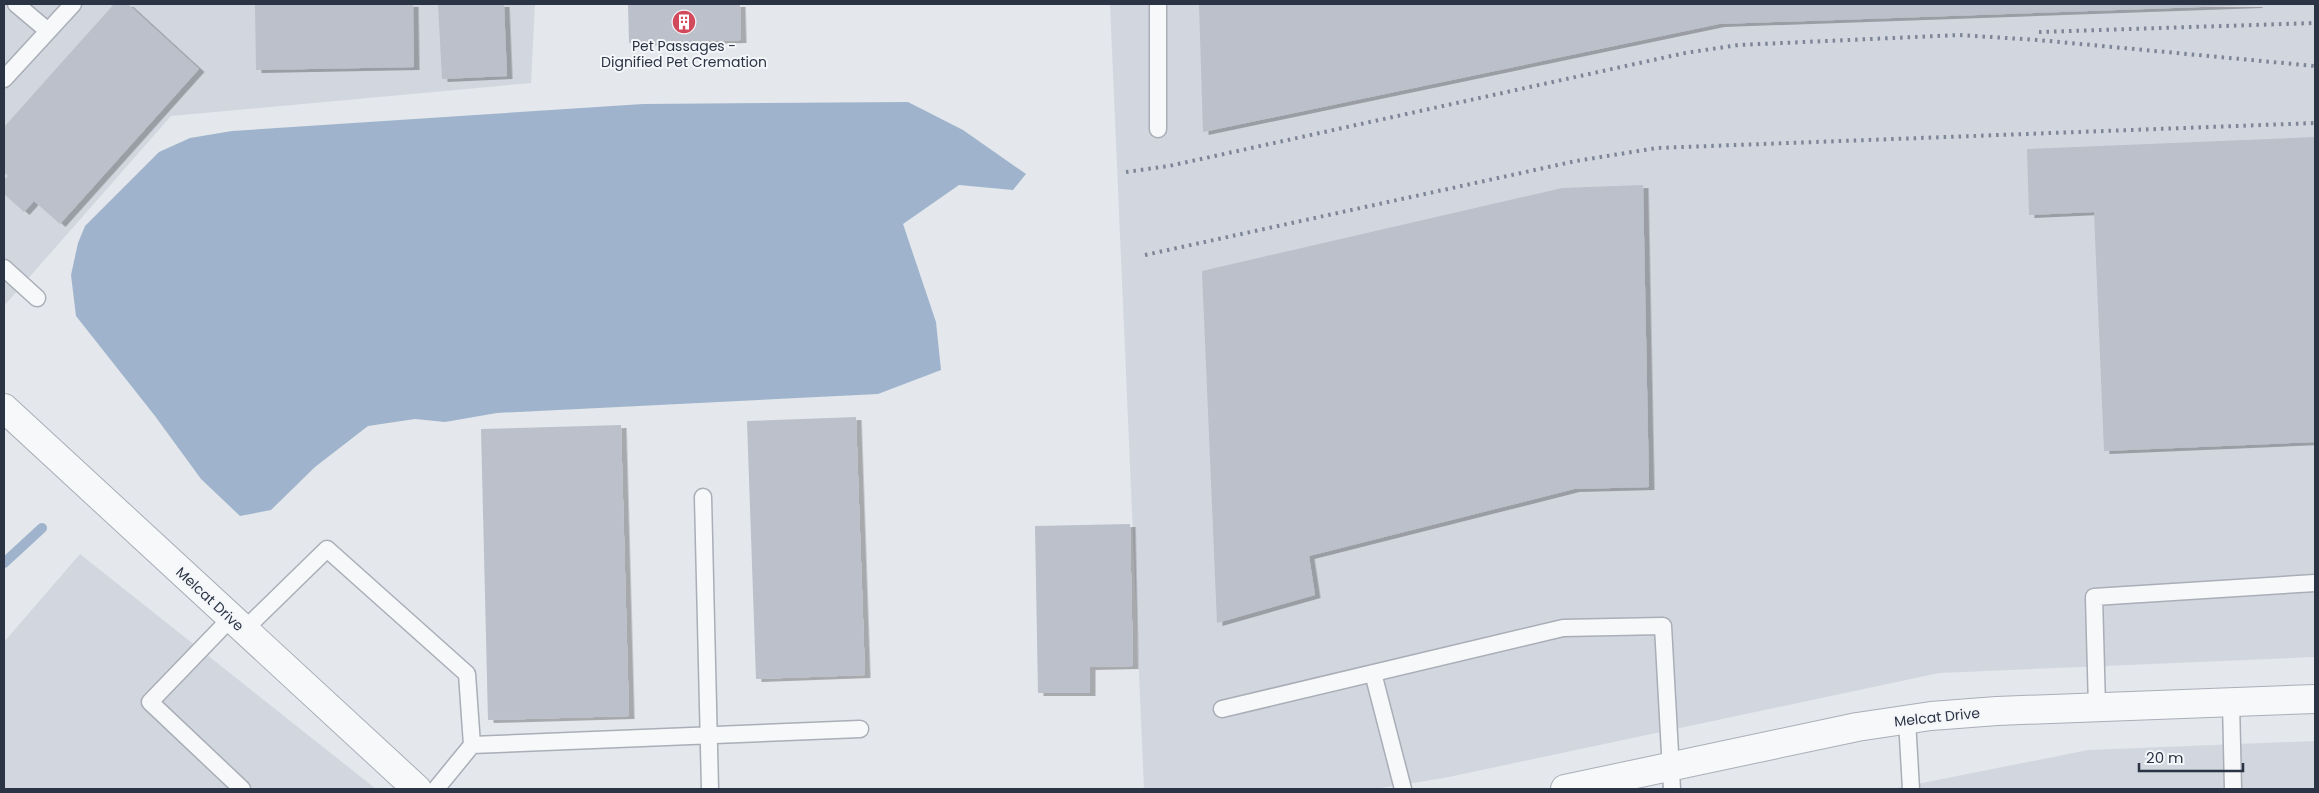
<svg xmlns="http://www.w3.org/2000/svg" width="2319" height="793" font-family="Poppins,sans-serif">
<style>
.built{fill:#d2d6de}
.water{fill:#9fb4cc}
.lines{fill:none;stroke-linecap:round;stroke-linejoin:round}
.stream{stroke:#9fb4cc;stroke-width:10}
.building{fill:#bbc0ca;filter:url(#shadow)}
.lane-casing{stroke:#a9aeb7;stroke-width:19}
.street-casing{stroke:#a9aeb7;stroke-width:30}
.lane{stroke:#f7f8fa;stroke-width:16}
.street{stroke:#f7f8fa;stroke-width:28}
.rail{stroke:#7d8696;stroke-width:4;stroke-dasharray:2.5 5;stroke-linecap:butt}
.labels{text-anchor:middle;stroke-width:4;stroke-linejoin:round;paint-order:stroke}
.poi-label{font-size:14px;fill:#2b3445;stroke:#f4f6f9}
.street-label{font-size:14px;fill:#2b3445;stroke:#f4f6f9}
</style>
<defs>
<filter id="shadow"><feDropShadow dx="5.5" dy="3" stdDeviation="0" flood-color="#0004"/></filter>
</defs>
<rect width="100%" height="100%" fill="#e4e7ec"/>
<!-- built -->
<path class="built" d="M4,4H535L531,83L171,116L4,306Z
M1110,4H2315V657L1939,673L1444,778L1374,789H1144Z
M80,554L376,789H4V642Z
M2315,741V789H1892L2088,750Z"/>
<!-- water -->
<path class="water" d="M908,102L963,130L1026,174L1013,190L959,185L903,224L936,322L941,370L878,394L497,413L445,422L415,419L368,426L315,467L271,510L240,516L201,479L155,416L76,316L71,275L78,243L85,226L159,152L190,138L232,131L643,104Z"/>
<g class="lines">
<!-- stream -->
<path class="stream" d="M4,563L42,528"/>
</g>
<!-- building -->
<path class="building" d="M114,4H128L199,69L60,224L34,201L24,212L4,194V180L8,176L4,172V127Z
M255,4H413L414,67L256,70Z
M438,4H504L507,76L442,79Z
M628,4H740L741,40L629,43Z
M1199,4H2257V5L1719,24L1203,132Z
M2315,137V442L2104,451L2094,212L2029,215L2027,149Z
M1643,185L1649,487L1574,489L1309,556L1315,595L1217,623L1202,271L1562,188Z
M856,417L865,675L756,679L747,421Z
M621,425L629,716L488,720L481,429Z
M1130,524L1133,666L1090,667V693H1038L1035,526Z"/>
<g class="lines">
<!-- lane casing -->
<g class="lane-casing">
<path id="lane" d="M16,4L48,31
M4,79L73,4
M1158,129V4
M4,268L37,298
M703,497L710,789
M231,618L150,702L242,789
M244,630L327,549L467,674L472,745L860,729
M1373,673L1403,789
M2231,702L2233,789
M2097,707L2094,597L2315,583
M1222,709L1563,628L1663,626L1672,789
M1907,720L1911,789
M436,789L472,745"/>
</g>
<!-- street casing -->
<g class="street-casing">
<path id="street" d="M4,408L417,789
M1565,789L1857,727L1931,716L1997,711L2315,699"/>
</g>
<!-- lane -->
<use href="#lane" class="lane"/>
<!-- street -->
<use href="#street" class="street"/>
<!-- rail -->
<path class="rail" d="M2039,32L2315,23
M1126,172L1169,166L1685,53L1738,45L1959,35L2038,40L2315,66
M1145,255L1576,161L1657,148L2315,123"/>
</g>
<!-- icons -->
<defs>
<g id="building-disc" transform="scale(1.25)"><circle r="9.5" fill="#d1495b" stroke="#f4f6f9"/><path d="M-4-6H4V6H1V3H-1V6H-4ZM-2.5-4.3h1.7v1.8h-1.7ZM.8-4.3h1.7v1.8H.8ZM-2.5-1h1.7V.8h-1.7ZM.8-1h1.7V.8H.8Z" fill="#fff"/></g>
</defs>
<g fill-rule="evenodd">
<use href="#building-disc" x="684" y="22"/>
</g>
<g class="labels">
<!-- poi labels -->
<g class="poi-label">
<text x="684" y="51">Pet Passages -<tspan x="684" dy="16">Dignified Pet Cremation</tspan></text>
</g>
<!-- street labels -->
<g class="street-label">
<text transform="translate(210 599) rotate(43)" y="5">Melcat Drive</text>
<text transform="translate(1937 717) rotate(-6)" y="5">Melcat Drive</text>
</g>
</g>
<!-- border -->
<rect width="2319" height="793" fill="none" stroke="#2b3445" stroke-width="10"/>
<!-- scale -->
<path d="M2139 763v8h104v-8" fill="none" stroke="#2b3445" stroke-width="2.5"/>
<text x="2146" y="763" font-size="15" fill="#2b3445" stroke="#f4f6f9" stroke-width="4" paint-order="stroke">20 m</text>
</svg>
